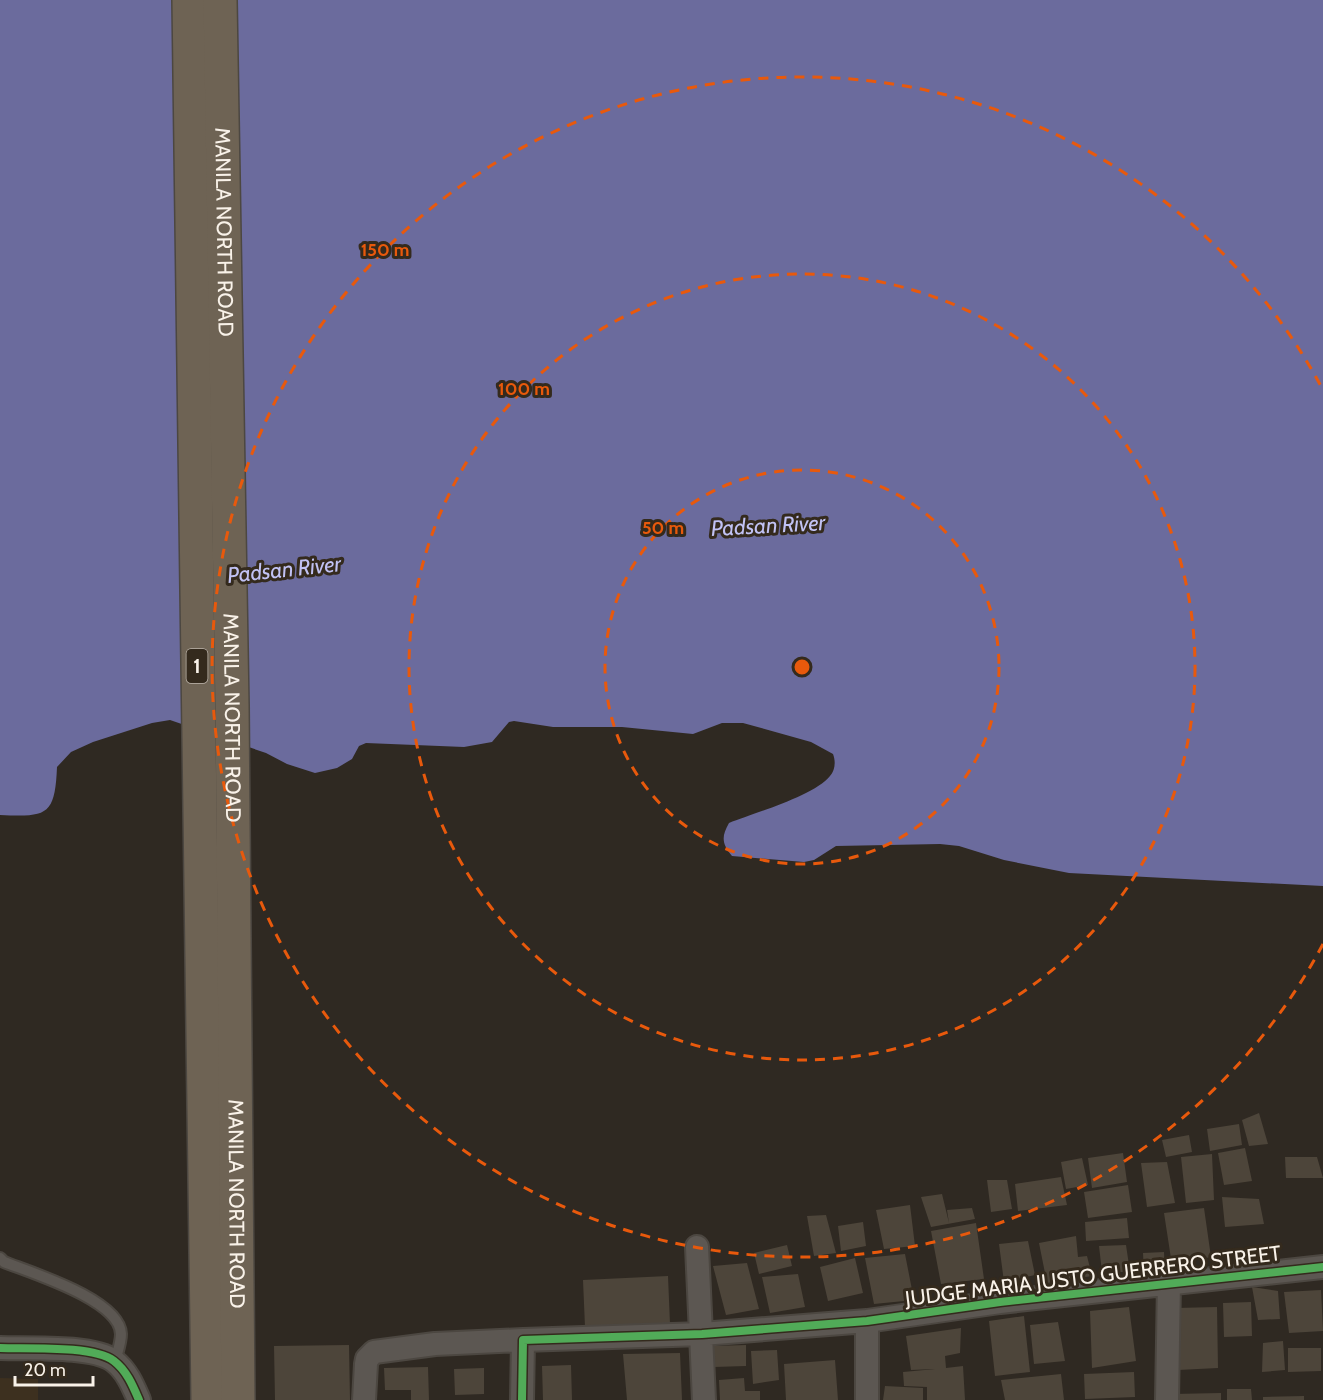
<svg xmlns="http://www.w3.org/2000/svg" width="1323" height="1400" font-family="Cabin,sans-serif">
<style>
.built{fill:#3d301f}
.water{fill:#6b6b9d}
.building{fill:#4d453a}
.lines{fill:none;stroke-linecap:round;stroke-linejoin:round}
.service-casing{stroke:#4c4741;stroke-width:14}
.minor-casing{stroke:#4c4741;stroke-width:26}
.trunk-casing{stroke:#4c4741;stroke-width:36}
.service{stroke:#5c5752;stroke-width:10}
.minor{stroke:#5c5752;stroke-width:22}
.trunk{stroke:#6e6354;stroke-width:33}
.cycleway-casing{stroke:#342a1d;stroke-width:11}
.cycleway{stroke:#51ab58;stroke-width:8}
.ring{fill:none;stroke:#e8590c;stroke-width:3;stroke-dasharray:10 8}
.labels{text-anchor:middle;stroke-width:6;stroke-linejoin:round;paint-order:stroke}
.shield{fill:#342a1d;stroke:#beb6ac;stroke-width:1.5}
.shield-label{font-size:20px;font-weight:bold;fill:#f9f2e9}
.street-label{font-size:21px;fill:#f9f2e9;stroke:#342a1d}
.water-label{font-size:22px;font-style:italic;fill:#c1c2f4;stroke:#342a1d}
.centre{fill:#e8590c;stroke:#342a1d;stroke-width:3}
.ring-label{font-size:18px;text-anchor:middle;font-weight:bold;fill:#e8590c;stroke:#342a1d;stroke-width:6;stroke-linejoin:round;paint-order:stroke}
</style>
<rect width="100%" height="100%" fill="#2f2922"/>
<!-- built -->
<path class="built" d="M0,1378L38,1379V1400H0Z"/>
<!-- water -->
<path class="water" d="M0,0H1323V886L1069,873L1004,860L959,846L940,844L836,846L814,860L804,862L732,856C722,844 721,837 729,823C754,813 814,796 830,776C835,770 836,762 833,754L811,742L743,723H722L693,734L622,727H553L514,721L509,722L492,742L464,747L366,743L359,746L352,759L337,768L315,773L287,764L266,753L170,720L152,723L93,742L71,752L57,767C55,816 47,817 0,815Z"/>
<!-- building -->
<path class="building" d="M1259,1113L1268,1144L1249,1146L1242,1120Z
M1239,1124L1242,1145L1210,1151L1207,1129Z
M1189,1135L1192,1152L1166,1157L1162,1140Z
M1245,1148L1252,1181L1224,1185L1218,1153Z
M1123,1153L1127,1182L1092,1188L1088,1158Z
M1212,1154L1214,1200L1186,1203L1181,1157Z
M1285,1157H1317L1323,1178H1286Z
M1082,1158L1088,1185L1066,1189L1061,1162Z
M1167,1162L1175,1203L1147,1207L1141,1163Z
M1061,1177L1067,1205L1018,1211L1015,1184Z
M987,1180H1007L1012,1209L991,1212Z
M1128,1185L1132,1212L1088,1218L1084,1192Z
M942,1194L949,1223L947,1210L972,1208L975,1219L931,1227L921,1197Z
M1222,1197L1259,1199L1264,1224L1225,1227Z
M910,1205L915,1246L884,1249L876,1210Z
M1204,1208L1211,1257L1172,1265L1164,1213Z
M826,1215L836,1253L814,1256L807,1216Z
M1127,1218L1129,1238L1086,1241L1085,1222Z
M863,1222L866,1246L841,1251L838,1226Z
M976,1223L984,1279L941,1284L931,1231Z
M1076,1236L1078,1257L1087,1256L1092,1276L1047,1283L1039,1243Z
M1028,1241L1035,1275L1004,1282L999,1244Z
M787,1245L792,1266L759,1274L754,1253Z
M1126,1245L1130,1272H1102L1099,1246Z
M1164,1252L1165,1272L1144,1273L1143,1253Z
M905,1254L914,1300L874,1304L865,1258Z
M855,1258L863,1293L828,1301L820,1267Z
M747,1263L759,1309L726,1315L713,1266Z
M798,1274L805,1307L770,1313L762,1277Z
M668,1276L670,1324L585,1327L583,1280Z
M1252,1287L1278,1291L1280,1319L1258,1320Z
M1321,1290L1323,1331L1289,1333L1284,1292Z
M1251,1302L1252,1336L1224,1337L1223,1303Z
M1129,1307L1136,1361L1092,1368L1090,1311Z
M1217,1307L1218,1368L1178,1370L1176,1308Z
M1024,1316L1030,1372L995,1376L989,1321Z
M1058,1322L1065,1361L1034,1364L1030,1325Z
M961,1328L960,1353L945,1356L946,1368L963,1366L965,1400H927V1387L904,1386L903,1372L935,1369L911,1370L906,1336Z
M1283,1341L1285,1370L1262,1372L1263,1343Z
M349,1345L350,1400H275L274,1346Z
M746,1345V1366L714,1367L713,1346Z
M1288,1348H1321V1371L1288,1372Z
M777,1350L779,1380L753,1384L751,1351Z
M680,1353L682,1400H627L623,1354Z
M835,1360L838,1400H786L784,1364Z
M571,1365L572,1400H543L542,1366Z
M428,1367L429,1400H411V1390H385L384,1368Z
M484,1368V1394L455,1395L454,1369Z
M1134,1372L1135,1397L1085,1399L1084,1374Z
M1061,1374L1064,1400H1005L1001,1380Z
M744,1378L745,1391H760V1400H720L719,1380Z
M885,1386L923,1388V1400H883Z
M1227,1389H1251L1252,1400H1227Z
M1221,1393V1400H1173V1394Z
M1304,1396V1400H1263V1397Z"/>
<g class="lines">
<!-- service casing -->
<g class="service-casing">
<path id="service" d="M0,1258L4,1262C32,1273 120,1300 121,1334C121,1343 117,1353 115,1362"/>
</g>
<!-- minor casing -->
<g class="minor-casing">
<path id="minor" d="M697,1247L704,1400
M867,1321V1400
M0,1348C28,1349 93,1345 114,1361C127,1371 133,1386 139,1400
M364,1400L366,1364L367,1359L374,1352L435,1344L523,1340
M522,1400L523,1340L702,1334L867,1321L1000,1302L1323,1267
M1167,1400L1169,1282"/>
</g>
<!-- trunk casing -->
<g class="trunk-casing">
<g id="trunk">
<path d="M189,0L208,1400"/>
<path id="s1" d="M220,0L232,706L238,1400"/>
</g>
</g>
<!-- service -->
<use href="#service" class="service"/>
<!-- minor -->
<use href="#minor" class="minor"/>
<!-- trunk -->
<use href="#trunk" class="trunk"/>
<!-- cycleway casing -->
<g class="cycleway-casing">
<path id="cycleway" d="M0,1348C28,1349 93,1345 114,1361C127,1371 133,1386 139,1400
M522,1400L523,1340L702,1334L867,1321L1000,1302L1323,1267"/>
</g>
<!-- cycleway -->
<use href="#cycleway" class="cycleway"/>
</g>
<!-- distance rings -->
<g class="ring">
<circle cx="802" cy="667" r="197"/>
<circle cx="802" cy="667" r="393"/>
<path d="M1323 944A590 590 0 1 1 1323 390"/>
</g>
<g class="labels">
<!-- shield labels -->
<rect class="shield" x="186.5" y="649" width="21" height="34" rx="4.5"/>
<g class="shield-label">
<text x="197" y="673">1</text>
</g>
<!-- street labels -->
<g class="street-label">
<text dy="7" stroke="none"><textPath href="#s1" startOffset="232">MANILA NORTH ROAD</textPath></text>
<text dy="7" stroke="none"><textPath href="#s1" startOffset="718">MANILA NORTH ROAD</textPath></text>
<text dy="7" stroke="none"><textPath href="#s1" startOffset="1204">MANILA NORTH ROAD</textPath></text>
<text transform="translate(1093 1276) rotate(-7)" y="7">JUDGE MARIA JUSTO GUERRERO STREET</text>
</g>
<!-- water labels -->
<g class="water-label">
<text transform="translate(768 525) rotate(-3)" y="8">Padsan River</text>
<text transform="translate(284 569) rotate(-6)" y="8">Padsan River</text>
</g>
</g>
<circle cx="802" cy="667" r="9" class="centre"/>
<g class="ring-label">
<text x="385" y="256">150 m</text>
<text x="524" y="395">100 m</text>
<text x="663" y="534">50 m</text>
</g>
<!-- scale -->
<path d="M15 1376v9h78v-9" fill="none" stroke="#f9f2e9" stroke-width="3"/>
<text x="24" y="1376" font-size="18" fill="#f9f2e9" stroke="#342a1d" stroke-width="4.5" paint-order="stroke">20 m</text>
</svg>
